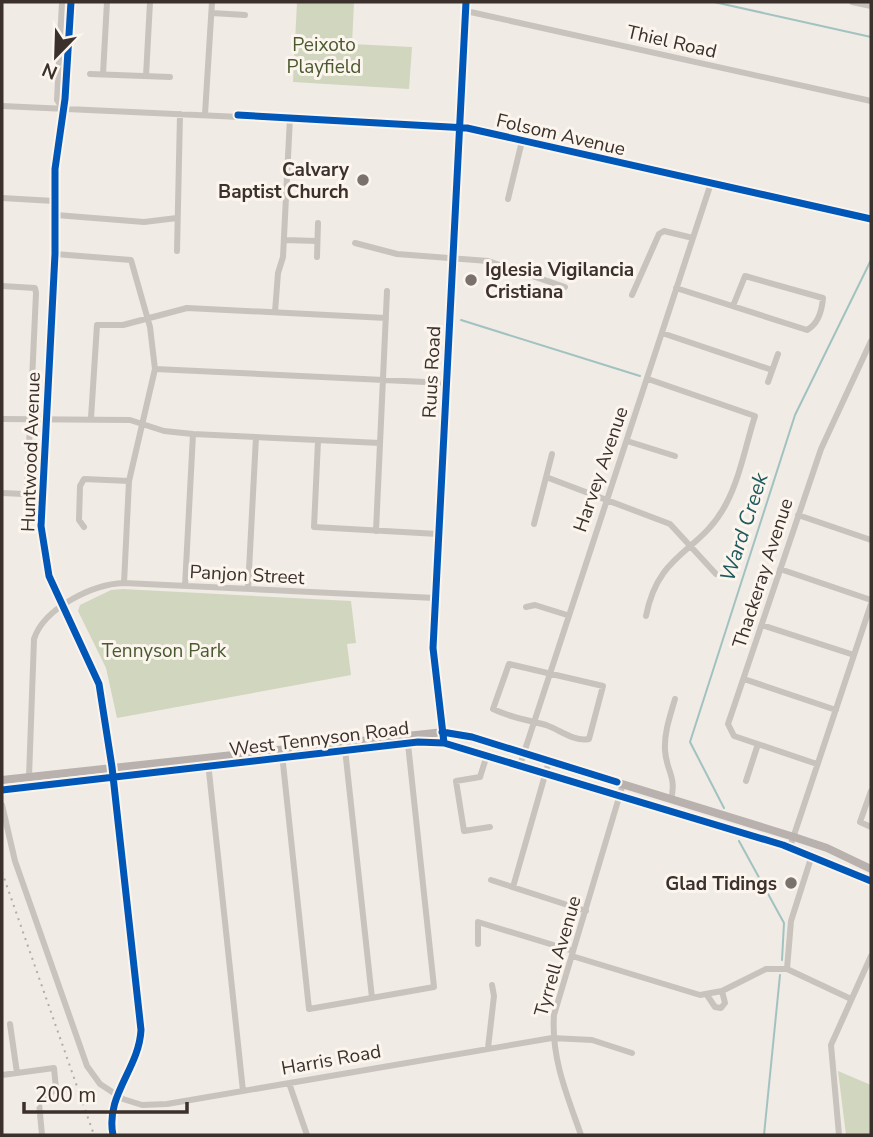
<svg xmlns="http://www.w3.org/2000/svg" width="873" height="1137" font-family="'Nunito Sans',sans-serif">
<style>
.green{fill:#d1d6bf}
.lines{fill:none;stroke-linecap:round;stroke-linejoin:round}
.stream{stroke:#a1c2c1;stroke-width:2}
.minor{stroke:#c9c3be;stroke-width:6}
.major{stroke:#b8b1ad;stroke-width:8}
.rail{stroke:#b1aca8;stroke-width:2;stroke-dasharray:2 5;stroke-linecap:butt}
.cycleway-casing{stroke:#fbf5ee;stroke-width:11}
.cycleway{stroke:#0057b8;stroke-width:7}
.poi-dot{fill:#7a716c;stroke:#fbf5ee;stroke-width:2.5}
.labels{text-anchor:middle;stroke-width:6;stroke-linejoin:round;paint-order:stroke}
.street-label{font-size:19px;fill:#3b302b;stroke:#fbf5ee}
.park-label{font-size:19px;fill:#4a5a2e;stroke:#fbf5ee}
.poi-label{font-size:19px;font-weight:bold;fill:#3b302b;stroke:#fbf5ee;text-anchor:end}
.water-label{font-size:21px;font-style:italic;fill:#1f5a5e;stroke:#fbf5ee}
</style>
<rect width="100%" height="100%" fill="#f0ebe5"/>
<!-- green -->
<path class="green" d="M297,2H354L352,44L412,47L409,89L293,82Z
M123,589L351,601L356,643L347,644L351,675L117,718L106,668L78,611L80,605L111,590Z
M838,1071L871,1085V1135H846Z"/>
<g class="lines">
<!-- stream -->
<path class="stream" d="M714,2L871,37
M461,320L640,376
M724,808L690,742L795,415L871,260
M739,841L784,923L782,960
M764,1135L780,975"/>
<!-- minor -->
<path class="minor" d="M62,2L57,100L62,108
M71,2L65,99L55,169V254L41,526L49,576L99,684L112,767L141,1030C139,1069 105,1095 113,1135
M852,2L871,6
M466,11L871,101
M212,13L245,15
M90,74L170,77
M103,74L107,2
M146,76L150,2
M2,106L459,127L871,219
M205,114L212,2
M2,198L54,201
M508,199L522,141
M56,215L144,222L177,218
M284,240L317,241
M355,243L397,254L488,261L565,287
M177,251L180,114
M55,254L131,260L150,327L155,369L129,481L124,583
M317,257L318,223
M2,286L35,288L36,293L27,490L24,494L2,493
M676,288L807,330C818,324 822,310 823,298L745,276L733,306
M632,295L659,234L664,231L693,238
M275,312L278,273L283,257L290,117
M662,333L772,370
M155,369L446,383
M768,382L778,354
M91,418L97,325H123L187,308L386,318
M2,419L130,420L164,431L193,434L380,443
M318,441L314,527L438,534
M627,441L675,456
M546,477L670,524L716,574
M798,515L871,540
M534,524L552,454
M84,527L79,520L80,486L84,479L129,481
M376,531L387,291
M780,569L871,600
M185,586L193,434
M248,589L256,437
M526,607L535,605L567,615
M646,616C659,550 700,554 726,504C740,478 746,444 755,416L648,379
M762,625L854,655
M509,664L603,686L589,739C574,742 560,730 546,725C525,719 514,719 493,709Z
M744,679L836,710
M444,743L433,648L466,2
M345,749L372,998
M282,754L309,1009L434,987L408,744
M487,755L480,777L456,781L464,831L490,827
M208,762L243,1091
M817,764L734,736L728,724L821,449L871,341
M520,765L711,183
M29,777L34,639C44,608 93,584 124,583L435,598
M746,781L758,744
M871,791L860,822L871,827
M671,800C677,776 666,771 665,750C664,733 670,716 675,699
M2,805L15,861L87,1066L100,1084L123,1099L142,1105L167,1104L552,1038L592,1040L632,1053
M790,847L871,604
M491,880L586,911
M513,887L549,761
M478,944V922L573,951
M572,956L700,995L722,991L766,969H787L851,999
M787,969L791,921L812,855
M707,995L715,1007L721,1008L725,1003L722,991
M10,1024L17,1073
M488,1048L494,996L492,985
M2,1075L54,1068L56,1089L39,1103L42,1135
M289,1083L307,1135
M581,1135C567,1095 551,1058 554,1015L623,784
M839,1135L831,1045L871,956"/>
<!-- major -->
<path class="major" d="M2,780L444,732L479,740L794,837L827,848L871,869
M2,790L418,742L444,743L783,845L871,881"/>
<!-- rail -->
<path class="rail" d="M2,872L94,1135"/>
<!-- cycleway casing -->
<g class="cycleway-casing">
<path id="cycleway" d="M71,2L65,99L55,169V254L41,526L49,576L99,684L112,767L141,1030C139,1069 105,1095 113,1135
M238,115L467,128L871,219
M442,732L472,737L617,782
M444,743L433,648L466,2
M2,790L418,742L444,743L783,845L871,881"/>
</g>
<!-- cycleway -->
<use href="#cycleway" class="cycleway"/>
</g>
<!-- markers -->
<g class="poi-dot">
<circle cx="363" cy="180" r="7"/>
<circle cx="471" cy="280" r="7"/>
<circle cx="791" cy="883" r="7"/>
</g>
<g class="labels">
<!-- street labels -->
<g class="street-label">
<text transform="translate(672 41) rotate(13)" y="7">Thiel Road</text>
<text transform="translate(561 134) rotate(13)" y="7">Folsom Avenue</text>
<text transform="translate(431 372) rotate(-87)" y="7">Ruus Road</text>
<text transform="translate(30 452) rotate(-88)" y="7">Huntwood Avenue</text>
<text transform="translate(600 469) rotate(-71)" y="7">Harvey Avenue</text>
<text transform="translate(762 573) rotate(-72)" y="7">Thackeray Avenue</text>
<text transform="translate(247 574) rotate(3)" y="7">Panjon Street</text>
<text transform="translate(319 738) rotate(-7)" y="7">West Tennyson Road</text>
<text transform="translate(557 956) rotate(-74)" y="7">Tyrrell Avenue</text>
<text transform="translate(331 1059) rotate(-10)" y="7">Harris Road</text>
</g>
<!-- park labels -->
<g class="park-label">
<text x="324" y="51">Peixoto<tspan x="324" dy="22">Playfield</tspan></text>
<text x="164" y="657">Tennyson Park</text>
</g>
<!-- poi labels -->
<g class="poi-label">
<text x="349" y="176">Calvary<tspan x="349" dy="22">Baptist Church</tspan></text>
<text x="485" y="276" text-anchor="start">Iglesia Vigilancia<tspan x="485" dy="22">Cristiana</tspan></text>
<text x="777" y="890">Glad Tidings</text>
</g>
<!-- water labels -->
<g class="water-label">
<text transform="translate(744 527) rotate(-72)" y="7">Ward Creek</text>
</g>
</g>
<!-- border -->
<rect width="873" height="1137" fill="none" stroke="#3b302b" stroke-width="7"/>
<!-- north arrow -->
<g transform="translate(56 56) rotate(203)" stroke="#fbf5ee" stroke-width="5" paint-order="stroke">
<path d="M0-5L12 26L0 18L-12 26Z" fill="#3b302b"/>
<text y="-10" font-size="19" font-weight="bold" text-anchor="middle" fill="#3b302b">N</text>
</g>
<!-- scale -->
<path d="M24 1102v10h163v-10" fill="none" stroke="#3b302b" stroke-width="3.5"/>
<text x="35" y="1102" font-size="21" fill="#3b302b" stroke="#fbf5ee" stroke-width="5" paint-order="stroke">200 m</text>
</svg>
